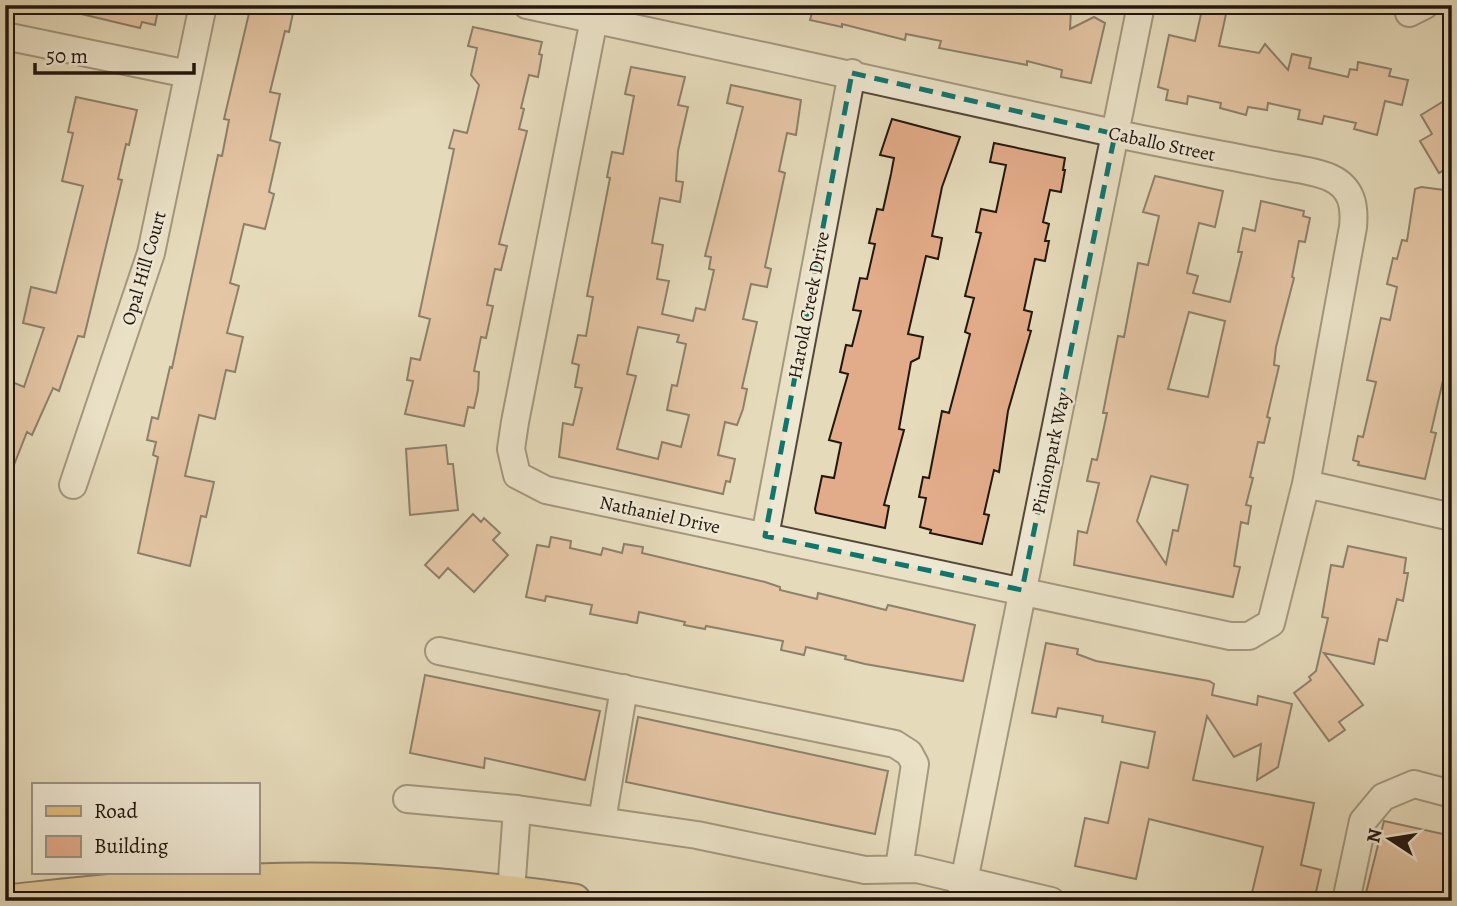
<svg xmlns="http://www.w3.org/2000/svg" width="1457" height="906" font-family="Alegreya,serif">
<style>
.building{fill:#e2ab89;stroke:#22160e;stroke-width:2;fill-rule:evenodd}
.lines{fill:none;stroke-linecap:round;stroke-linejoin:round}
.minor-casing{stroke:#534739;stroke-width:30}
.major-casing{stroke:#22160e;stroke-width:37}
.minor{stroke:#eee7d2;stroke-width:26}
.major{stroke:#e2bd7d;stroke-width:33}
.marked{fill:none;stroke:#0f766e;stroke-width:5;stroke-dasharray:14 9;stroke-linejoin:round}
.labels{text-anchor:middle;stroke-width:5;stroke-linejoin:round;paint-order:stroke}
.street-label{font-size:19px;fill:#22160e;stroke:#eee7d2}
</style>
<rect width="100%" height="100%" fill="#e5daba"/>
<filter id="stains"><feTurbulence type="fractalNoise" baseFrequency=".00286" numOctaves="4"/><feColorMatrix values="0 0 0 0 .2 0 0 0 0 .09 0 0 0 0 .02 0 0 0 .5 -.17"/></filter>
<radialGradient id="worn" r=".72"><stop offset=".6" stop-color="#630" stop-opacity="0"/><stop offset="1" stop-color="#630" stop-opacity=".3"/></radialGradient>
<!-- building -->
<path class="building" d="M78,5H159L155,25L142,22L140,28L77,13Z
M251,5H288L287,11L293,13L289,32L285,31L270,92L280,94L270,140L280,143L269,192L274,194L265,229L244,224L230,283L239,286L227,333L243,337L235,372L226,370L215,419L199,415L185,476L214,482L206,517L201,516L190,566L138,553L158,457L153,455L156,442L147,440L152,417L158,419L170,367L172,368L218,155L222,156L229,120L224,119Z
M814,5H1044L1071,10L1070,29L1094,17L1105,23L1091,83L1061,77L1062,70L1027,61V65L939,48L941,41L906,34L905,40L842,24V27L810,20Z
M1203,5H1228L1219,46L1259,53L1265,44L1288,70L1292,54L1311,58L1309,68L1348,77L1350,69L1357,70L1358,62L1391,69L1389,76L1408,80L1402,105L1385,101L1377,135L1354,129L1356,123L1324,116L1322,124L1298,119L1300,110L1268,103L1267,110L1248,107L1246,115L1220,108L1221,103L1188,96L1187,104L1166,100L1168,90L1158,87L1169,35L1195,41Z
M473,27L542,42L539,54L542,55L538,77L529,75L521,108L524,109L519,129L527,131L499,244L507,246L501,270L495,269L487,305L493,306L486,338L481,337L474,371L479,372L478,390L474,408L468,407L464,426L405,414L413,381L407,380L411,358L420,360L430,319L419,316L454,149L449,148L454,130L467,133L479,85L471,75L477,48L468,46Z
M631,67L685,77L678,105L688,107L678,151L676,181L683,182L680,202L660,198L652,243L663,245L657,279L669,281L662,314L693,321L696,308L705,310L714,270L709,269L711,257L705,256L743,107L727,103L731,85L801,100L796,135L787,133L779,171L785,173L765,267L771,269L767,287L751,284L743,319L757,322L742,388L747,389L743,409L737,425L725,422L718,455L735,459L730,482L726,481L723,494L559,457L563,423L573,425L582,388L575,387L579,365L572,363L578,335L586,336L593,297L587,296L610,178L607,177L612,152L623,154L634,96L625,94ZM638,327L679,335L677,342L686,344L677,386L672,385L667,410L689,415L681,447L662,442L658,459L617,449L636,376L627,374Z
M1452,96V165L1439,173L1420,141L1432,134L1421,115Z
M76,97L137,110L129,145L126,144L118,179L122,180L84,337L78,336L59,391L53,388L32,435L27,432L6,485L5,379L24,387L44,328L23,323L31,287L56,293L83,186L62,181L73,133L68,132Z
M892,119L960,137L942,187L932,236L942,238L938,259L926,256L908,334L923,337L919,358L911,362L899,429L904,430L884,505L889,506L885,528L816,513L815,509L822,476L834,478L841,443L829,440L848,374L840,372L846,345L852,346L861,311L853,310L860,278L867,279L875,244L869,243L877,209L883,210L891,174L894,158L880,155Z
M994,143L1065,158L1063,170H1065L1061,192L1050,190L1043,222L1049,224L1045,241H1049L1045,261L1035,259L1024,310L1032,312L1028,330L1031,331L1008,411L999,472L994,470L984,514L989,515L982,544L930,533L931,530L920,527L926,498L919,497L923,477L929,478L942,411L949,413L970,334L965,332L974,298L965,296L981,233L976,232L981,209L996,212L1006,165L990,162Z
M1155,176L1223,191L1215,227L1199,223L1187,273L1198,276L1193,293L1230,302L1242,252H1238L1243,228L1255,231L1261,201L1304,211L1303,216L1310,218L1305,242L1299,241L1292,277L1294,278L1276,347L1274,365L1279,366L1267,417L1270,418L1264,443L1258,442L1250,477L1253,478L1246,505L1251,506L1248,524L1241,522L1234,566L1240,567L1233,597L1074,565L1078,531L1087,533L1099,483L1087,481L1092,459L1097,460L1107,413H1103L1118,336L1124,337L1138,263L1148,265L1159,216L1143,212ZM1189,312L1225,321L1208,397L1168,389ZM1151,476L1188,485L1178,531L1173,530L1166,564L1137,521Z
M1421,187L1452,191V278L1444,311L1452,313V342L1431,432L1436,433L1425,479L1358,465L1359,462L1353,460L1358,436L1363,437L1376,382L1367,380L1381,318L1390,320L1397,287L1387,284L1393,258L1397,259L1402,240L1407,241L1415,189Z
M446,445L448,464H453L458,510L410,515L406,449Z
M473,514L481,522L484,518L500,533L493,540L508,555L474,592L448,568L439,578L425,565Z
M551,537L571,541L570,548L601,555L603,548L622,553L624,544L643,547L642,553L765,582L780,587V590L817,599L818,593L886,610L888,605L975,625L963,681L865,664L845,659L846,656L806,647L804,655L781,650L783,641L706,626L705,629L684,625L685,622L639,612L637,623L590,614L592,605L546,596L545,601L526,597L537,545L549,547Z
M1348,546L1406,558L1404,573H1408L1403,601L1397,599L1387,641L1379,639L1374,664L1324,653L1363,705L1339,722L1345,730L1329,741L1294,693L1311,680L1309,677L1316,671L1328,618L1322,617L1331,565L1343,567Z
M1046,643L1078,649L1077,654L1096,661L1209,681L1214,684L1212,695L1257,705L1258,696L1292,704L1278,767L1257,780L1261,744L1234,757L1207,716L1193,780L1314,803L1301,865L1321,870L1314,901H1250L1263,847L1149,819L1136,879L1075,866L1085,818L1108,823L1121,762L1148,768L1155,732L1102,722L1103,716L1058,708L1056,717L1032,713Z
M425,675L600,711L585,780L485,758L484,768L410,753Z
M638,717L888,771L875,834L626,782Z
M1384,821L1452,836V862L1443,901H1364Z"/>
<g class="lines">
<!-- minor casing -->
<g class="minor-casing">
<path id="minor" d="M527,5C723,46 917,90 1113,133C1163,144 1213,153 1264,163C1285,168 1311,169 1331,178C1352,188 1355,206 1353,227L1306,484L1271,623L1249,636H1230L546,490L517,475L511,449L515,422L594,19
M1409,13L1425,5
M5,36L188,74
M1306,484L1452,517
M73,485L151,253L203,5
M765,536L852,73
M439,651L895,744L909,753L915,764L899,868
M407,799L517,809
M602,821L624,688
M511,892L517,809L697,835L865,870L917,869L1051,901
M960,901L1141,5
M1346,901L1363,821L1383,797L1414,784L1452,794"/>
</g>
<!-- major casing -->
<g class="major-casing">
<path id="major" d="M16,901C131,889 247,876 362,881C432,884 504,891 574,901"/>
</g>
<!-- minor -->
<use href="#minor" class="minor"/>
<!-- major -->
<use href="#major" class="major"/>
</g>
<!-- marked area -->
<path d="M0 0H1457V906H0ZM852,73L1115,134L1022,590L765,536Z" fill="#e5daba" fill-opacity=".55" fill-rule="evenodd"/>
<path class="marked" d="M852,73L1115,134L1022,590L765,536Z"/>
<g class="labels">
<!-- street labels -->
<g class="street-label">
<text transform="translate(1162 143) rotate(12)" y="7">Caballo Street</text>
<text transform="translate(143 268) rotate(-74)" y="7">Opal Hill Court</text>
<text transform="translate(808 305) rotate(-79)" y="7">Harold Creek Drive</text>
<text transform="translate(1050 453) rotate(-78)" y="7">Pinionpark Way</text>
<text transform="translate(660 514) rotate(12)" y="7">Nathaniel Drive</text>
</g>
</g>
<!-- margin -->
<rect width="1457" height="906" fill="none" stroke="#e5daba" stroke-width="28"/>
<rect x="7" y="7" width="1443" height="892" fill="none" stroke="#22160e" stroke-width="3.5"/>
<rect x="14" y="14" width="1429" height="878" fill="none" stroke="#22160e" stroke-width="2"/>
<!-- legend -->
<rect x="32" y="783" width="228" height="91" fill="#eee7d2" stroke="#9c9384" stroke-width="2"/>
<rect x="46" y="806" width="35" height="10" fill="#e2bd7d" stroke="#9c9384" stroke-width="2"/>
<text x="94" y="818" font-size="21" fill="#22160e">Road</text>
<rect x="46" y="836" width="35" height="21" fill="#e2ab89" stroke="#9c9384" stroke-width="2"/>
<text x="94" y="853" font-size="21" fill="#22160e">Building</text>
<!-- north arrow -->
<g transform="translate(1390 839) rotate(282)" stroke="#eee7d2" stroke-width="5" paint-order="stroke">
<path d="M0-5L12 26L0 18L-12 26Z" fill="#22160e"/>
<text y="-10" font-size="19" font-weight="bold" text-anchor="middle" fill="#22160e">N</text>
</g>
<!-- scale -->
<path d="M35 63v10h159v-10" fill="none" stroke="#22160e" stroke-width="3.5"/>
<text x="46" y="63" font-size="21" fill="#22160e" stroke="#eee7d2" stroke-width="5" paint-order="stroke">50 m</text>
<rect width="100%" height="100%" filter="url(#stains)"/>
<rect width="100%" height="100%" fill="url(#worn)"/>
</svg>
